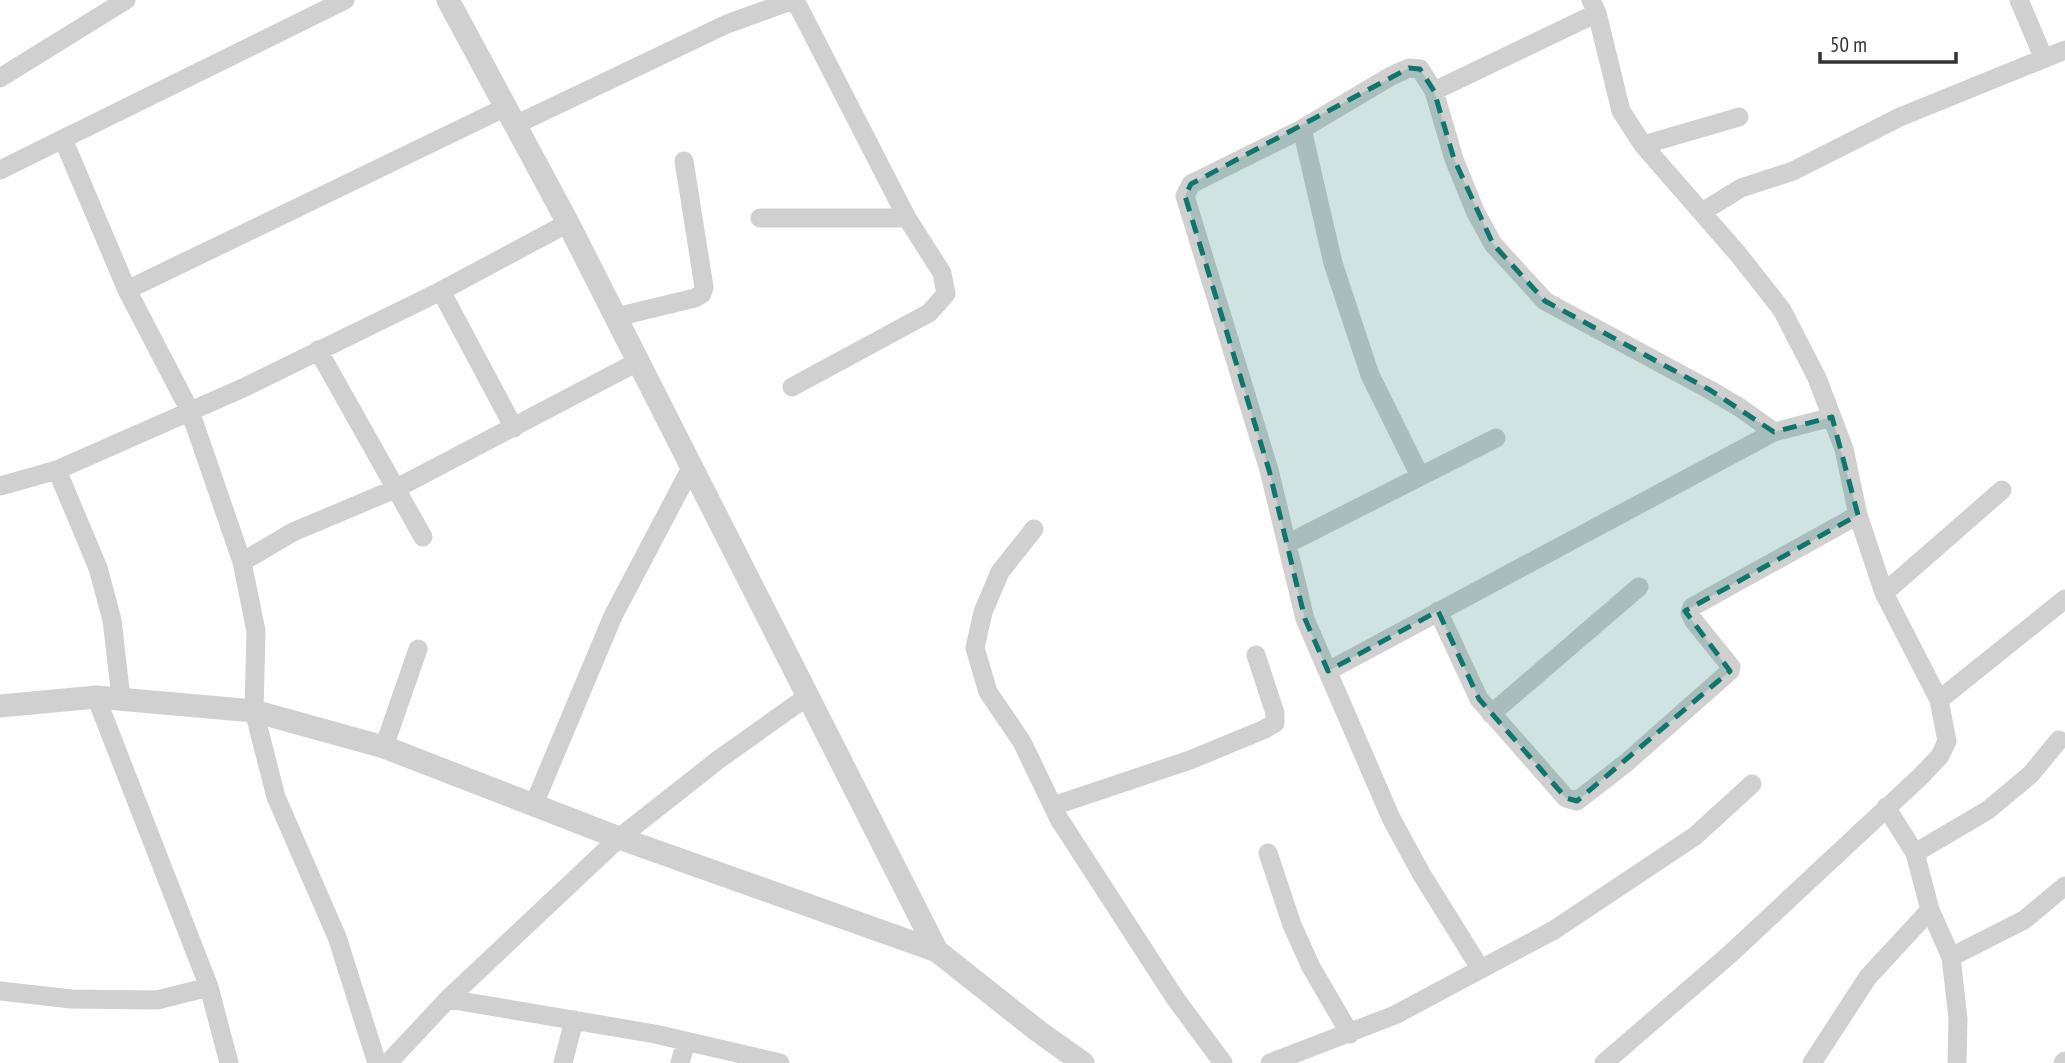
<svg xmlns="http://www.w3.org/2000/svg" width="2065" height="1063" font-family="'PT Sans Narrow',sans-serif">
<style>
.lines{fill:none;stroke-linecap:round;stroke-linejoin:round}
.minor{stroke:#d0d0d0;stroke-width:19}
.tertiary{stroke:#d0d0d0;stroke-width:23}
.marked{fill:#0f766e;fill-opacity:0.2;stroke:#0f766e;stroke-width:5;stroke-dasharray:14 9;stroke-linejoin:round}
</style>
<rect width="100%" height="100%" fill="#fff"/>
<g class="lines">
<!-- minor -->
<path class="minor" d="M1591,0L1597,13L1621,111L1643,145L1738,254L1782,310L1817,378L1844,449L1858,515L1884,593L1939,700L1947,741L1940,756L1921,776L1729,955L1604,1063
M2019,0L2044,59
M0,78L126,0
M1434,91L1597,13
M515,125L727,24L793,0
M1302,129L1333,263L1370,375L1420,476
M63,139L127,290
M1643,145L1739,117
M0,170L345,0
M1702,212L1741,188L1793,171L1900,117L2065,50
M760,218H907
M441,291L514,428
M616,317L695,298L702,294L704,287L684,161
M318,350L423,537
M792,387L929,313L946,294L942,273L907,218L795,0
M57,470L98,568L112,620L121,698
M0,486L57,470L243,388L441,291L568,223
M1034,529L1000,572L983,612L975,648L988,692L1022,742L1059,819L1175,998L1223,1063
M1287,544L1496,438
M242,562L293,532L395,489L639,361
M1884,593L2002,490
M1438,611L1479,699L1566,798L1577,801L1626,763L1730,671L1731,667L1694,621L1690,613L1692,607L1858,515
M1328,671L1774,432
M96,697L209,987L229,1063
M1939,700L2065,599
M1491,714L1639,587
M384,747L418,649
M534,804L613,616L692,466
M1053,806L1190,760L1265,729L1275,723V713L1256,655
M1886,807L1915,853L1930,910L1951,957L1958,1019L1957,1063
M1268,853L1292,925L1311,967L1350,1034
M1915,853L1988,810L2031,774L2059,740
M1951,957L2024,920L2065,886
M1480,968L1422,875L1391,818L1305,619L1269,470L1185,196L1191,184L1302,129L1391,76L1409,68L1420,69L1434,91L1454,159L1475,211L1493,244L1545,301L1710,390L1739,407L1774,432L1832,417
M0,991L71,999L157,1000L209,987
M448,999L655,1034L780,1063
M377,1063L337,937L276,797L254,711L256,631L242,562L190,411L127,290L506,107
M388,1063L448,999L619,838L718,760L808,696
M563,1063L574,1020
M680,1063L686,1041
M1270,1063L1395,1015L1554,930L1695,836L1752,784
M1812,1063L1868,977L1930,910
M2063,1063L2065,1061"/>
<!-- tertiary -->
<path class="tertiary" d="M448,0L568,223L937,951
M0,706L96,697L254,711L384,747L619,838L937,951L1038,1031L1083,1063"/>
</g>
<!-- marked area -->
<path class="marked" d="M1409,68L1420,69L1434,91L1454,159L1493,244L1545,301L1710,390L1774,432L1832,417L1858,515L1685,611L1730,671L1577,801L1566,798L1479,699L1438,611L1328,671L1305,619L1269,470L1185,196L1191,184Z"/>
<!-- scale -->
<path d="M1820 52v10h136v-10" fill="none" stroke="#333333" stroke-width="3.5"/>
<text x="1830" y="52" font-size="21" fill="#333333" stroke="#ffffff" stroke-width="5" paint-order="stroke">50 m</text>
</svg>
